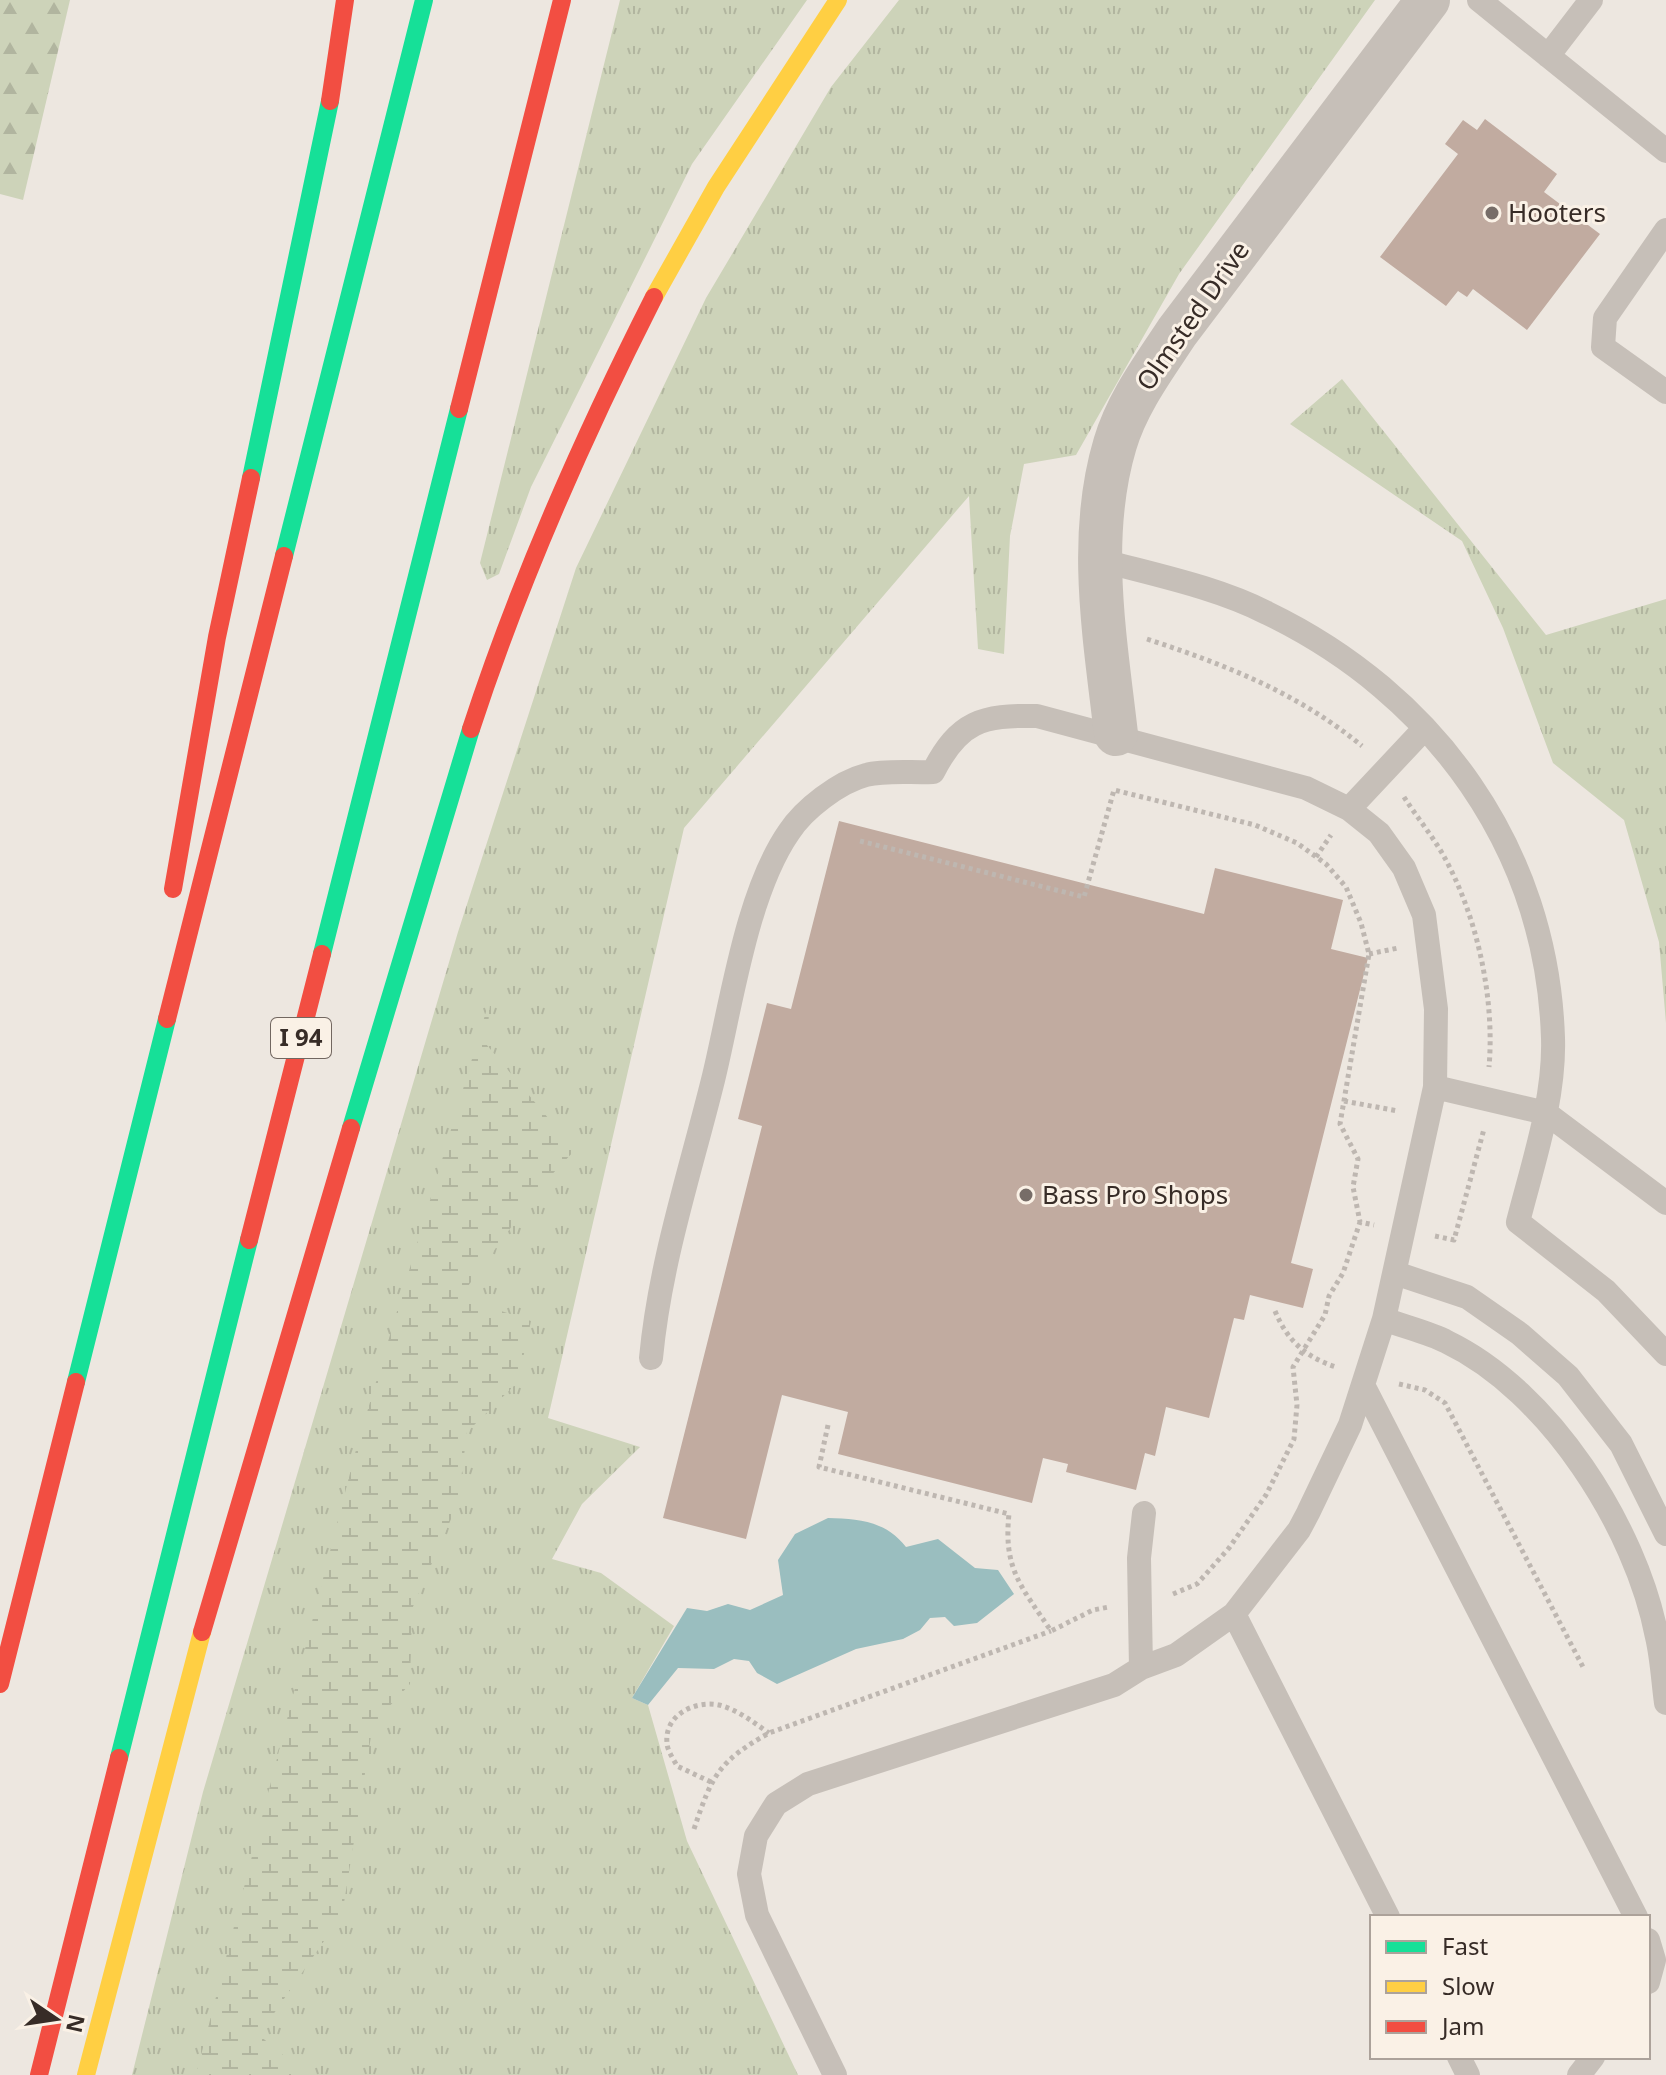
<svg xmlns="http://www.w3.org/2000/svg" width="1666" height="2075" font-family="'Noto Sans',sans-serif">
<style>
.grass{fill:url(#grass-tufts)}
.forest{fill:url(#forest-firs)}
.wetland{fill:url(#wetland-marsh)}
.water{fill:#9abebf}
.building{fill:#c1aba0}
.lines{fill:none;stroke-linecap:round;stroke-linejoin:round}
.path{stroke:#beb7b1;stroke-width:5;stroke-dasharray:4 4;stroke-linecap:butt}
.lane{stroke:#c6bfb8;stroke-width:24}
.street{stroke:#c6bfb8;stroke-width:44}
.fast{stroke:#16e098;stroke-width:18}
.slow{stroke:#ffcf43;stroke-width:18}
.jam{stroke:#f24e42;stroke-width:18}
.poi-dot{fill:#776d68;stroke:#faf1e6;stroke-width:3}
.labels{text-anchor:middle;stroke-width:6;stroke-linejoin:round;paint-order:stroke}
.shield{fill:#faf1e6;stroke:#726760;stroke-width:2}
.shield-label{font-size:24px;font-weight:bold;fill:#372c27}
.poi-label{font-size:26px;fill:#372c27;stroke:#faf1e6;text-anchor:start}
.street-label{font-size:26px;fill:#372c27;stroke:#faf1e6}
</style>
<defs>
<pattern id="grass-tufts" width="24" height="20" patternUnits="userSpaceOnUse" patternTransform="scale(2)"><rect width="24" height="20" fill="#cdd3b9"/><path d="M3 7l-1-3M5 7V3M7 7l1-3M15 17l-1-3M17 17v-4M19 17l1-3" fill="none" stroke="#b1b59f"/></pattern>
<pattern id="forest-firs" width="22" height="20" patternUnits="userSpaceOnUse" patternTransform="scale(2)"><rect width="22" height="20" fill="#cdd3b9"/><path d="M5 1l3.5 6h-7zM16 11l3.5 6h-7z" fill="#b1b59f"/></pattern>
<pattern id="wetland-marsh" width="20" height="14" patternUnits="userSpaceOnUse" patternTransform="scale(2)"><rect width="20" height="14" fill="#cdd3b9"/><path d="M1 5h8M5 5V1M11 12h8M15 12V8" fill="none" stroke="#b1b59f"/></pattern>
</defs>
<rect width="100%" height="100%" fill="#ede7e0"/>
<!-- grass -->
<path class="grass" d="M620,0H807L692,164L531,487L499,574L487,580L480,563Z
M899,0H1375L1179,274L1076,455L1024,464L1010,536L1004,654L978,649L969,496L684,828L548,1418L640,1447L582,1504L552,1559L601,1573L674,1626L632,1698L648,1705L687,1841L798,2075H132L203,1792L458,932L576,568L706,298L831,87Z
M1342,379L1546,635L1666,599V1023L1659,942L1624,820L1553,763L1503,628L1462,541L1290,424Z"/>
<!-- forest -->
<path class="forest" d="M0,0H70L23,200L0,194Z"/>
<!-- wetland -->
<path class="wetland" d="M491,995L486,1044L575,1150L542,1185L460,1297L531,1321L518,1382L467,1432L458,1503L412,1609L410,1684L373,1724L342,1915L259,2035L307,2075H196L357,1446Z"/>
<!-- water -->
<path class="water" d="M828,1518C859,1519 886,1521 906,1547L938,1539L975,1568L998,1570L1014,1594L977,1623L954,1626L945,1617L930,1618L920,1630L903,1639L856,1649L777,1684L757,1673L749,1661L734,1659L714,1669L678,1668L648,1705L632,1698L687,1608L707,1611L728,1604L750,1610L783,1595L778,1560L795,1534Z"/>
<!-- building -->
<path class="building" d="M1485,119L1557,174L1544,192L1600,234L1527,330L1473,289L1467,297L1458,291L1446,306L1380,257L1458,154L1445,144L1463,120L1477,130Z
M839,821L1204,914L1215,868L1343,900L1331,949L1368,958L1291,1263L1313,1269L1303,1308L1250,1295L1244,1320L1234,1318L1209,1418L1166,1407L1155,1456L1145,1453L1136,1490L1066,1472L1068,1464L1043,1458L1032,1503L838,1454L848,1412L782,1395L746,1539L663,1518L762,1126L738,1119L767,1003L791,1009Z"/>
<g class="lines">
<!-- path -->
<path class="path" d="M1147,639C1226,665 1298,693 1362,746
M1404,797C1416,816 1431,834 1442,853C1477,914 1495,998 1489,1067
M860,841L1084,897L1114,790L1255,825L1297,843L1326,864L1346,887L1361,923L1369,954L1340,1124L1358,1159L1353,1187L1360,1222L1374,1225
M1316,857L1331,835
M1369,954L1398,948
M1344,1101L1398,1111
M1435,1236L1454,1240L1484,1129
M1275,1311C1287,1340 1305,1357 1336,1367
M1399,1384L1425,1390L1445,1403L1583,1667
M828,1425L819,1467L1009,1514C1003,1570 1022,1587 1051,1631L1093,1610L1109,1607
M1173,1594L1197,1584L1229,1548L1266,1495L1294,1439L1297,1405L1293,1367L1325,1315L1329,1296L1343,1273L1360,1222
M711,1782L677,1766C674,1760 667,1750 667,1743C664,1715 695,1700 719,1705C738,1710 753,1722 769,1733
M694,1829C712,1775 719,1761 769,1733L1051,1631"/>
<!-- lane -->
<path class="lane" d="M1479,0L1666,151
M1548,56L1591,0
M1666,230L1605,318L1603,347L1666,392
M1100,560C1155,575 1216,587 1267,613C1435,694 1547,849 1553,1038C1555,1099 1533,1163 1518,1222L1606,1291L1666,1354
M1349,809L1425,728
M1435,1087L1546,1113L1666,1203
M1395,1273L1467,1297L1520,1334L1568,1376L1621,1444L1666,1534
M1384,1319C1404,1327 1428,1332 1447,1342C1549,1391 1636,1527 1657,1637C1662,1658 1663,1681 1666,1703
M651,1358C660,1262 690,1173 713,1080C731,1007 746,894 789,832C804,809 839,782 866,775C886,770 912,773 933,772C959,721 982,715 1037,716L1306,788L1349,809L1379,833L1404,868L1424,915L1436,1009L1435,1087L1384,1319L1350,1425L1308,1513L1299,1530L1234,1614L1388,1917
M1363,1385L1636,1917
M1141,1668L1139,1558L1144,1513
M1648,1940L1654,1960L1648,1982
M1459,2057L1468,2075
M835,2075L757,1915L749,1874L756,1836L776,1804L808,1784L1114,1685L1141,1668L1176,1655L1234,1614
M1579,2075L1593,2057"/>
<!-- street -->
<path class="street" d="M1116,734C1105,638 1087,538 1115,444C1127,403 1154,367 1177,332L1428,0"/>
<!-- fast -->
<path class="fast" d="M251,478L330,101
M284,556L424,0
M322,954L459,409
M351,1128L471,729
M76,1382L167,1019
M119,1758L249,1240"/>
<!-- slow -->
<path class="slow" d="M654,297L716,187L838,0
M86,2075L202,1632"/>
<!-- jam -->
<path class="jam" d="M330,101L345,0
M459,409L562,0
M471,729C520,579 583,437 654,297
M173,889L217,637L251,478
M167,1019L284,556
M249,1240L322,954
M202,1632L351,1128
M0,1684L76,1382
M39,2075L119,1758"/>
</g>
<!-- markers -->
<g class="poi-dot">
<circle cx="1492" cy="213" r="8"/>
<circle cx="1026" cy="1195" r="8"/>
</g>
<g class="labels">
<!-- shield labels -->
<rect class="shield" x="271" y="1018" width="60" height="40" rx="6"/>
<g class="shield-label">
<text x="301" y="1046">I 94</text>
</g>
<!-- poi labels -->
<g class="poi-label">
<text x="1508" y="222">Hooters</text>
<text x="1042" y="1204">Bass Pro Shops</text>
</g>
<!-- street labels -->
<g class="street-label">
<text transform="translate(1193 316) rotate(-55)" y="9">Olmsted Drive</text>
</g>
</g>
<!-- legend -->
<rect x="1370" y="1915" width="280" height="144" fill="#faf1e6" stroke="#aca29a" stroke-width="2"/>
<rect x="1386" y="1941" width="40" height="12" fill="#16e098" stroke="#aca29a" stroke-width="2"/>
<text x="1442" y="1955" font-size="24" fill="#372c27">Fast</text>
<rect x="1386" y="1981" width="40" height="12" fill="#ffcf43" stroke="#aca29a" stroke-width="2"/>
<text x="1442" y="1995" font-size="24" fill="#372c27">Slow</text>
<rect x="1386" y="2021" width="40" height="12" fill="#f24e42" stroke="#aca29a" stroke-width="2"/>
<text x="1442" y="2035" font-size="24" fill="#372c27">Jam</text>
<!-- north arrow -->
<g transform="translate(56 2019) rotate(103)" stroke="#faf1e6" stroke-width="6" paint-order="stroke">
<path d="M0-6L14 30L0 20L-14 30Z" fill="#372c27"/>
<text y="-12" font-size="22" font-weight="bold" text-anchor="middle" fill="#372c27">N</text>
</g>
</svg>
